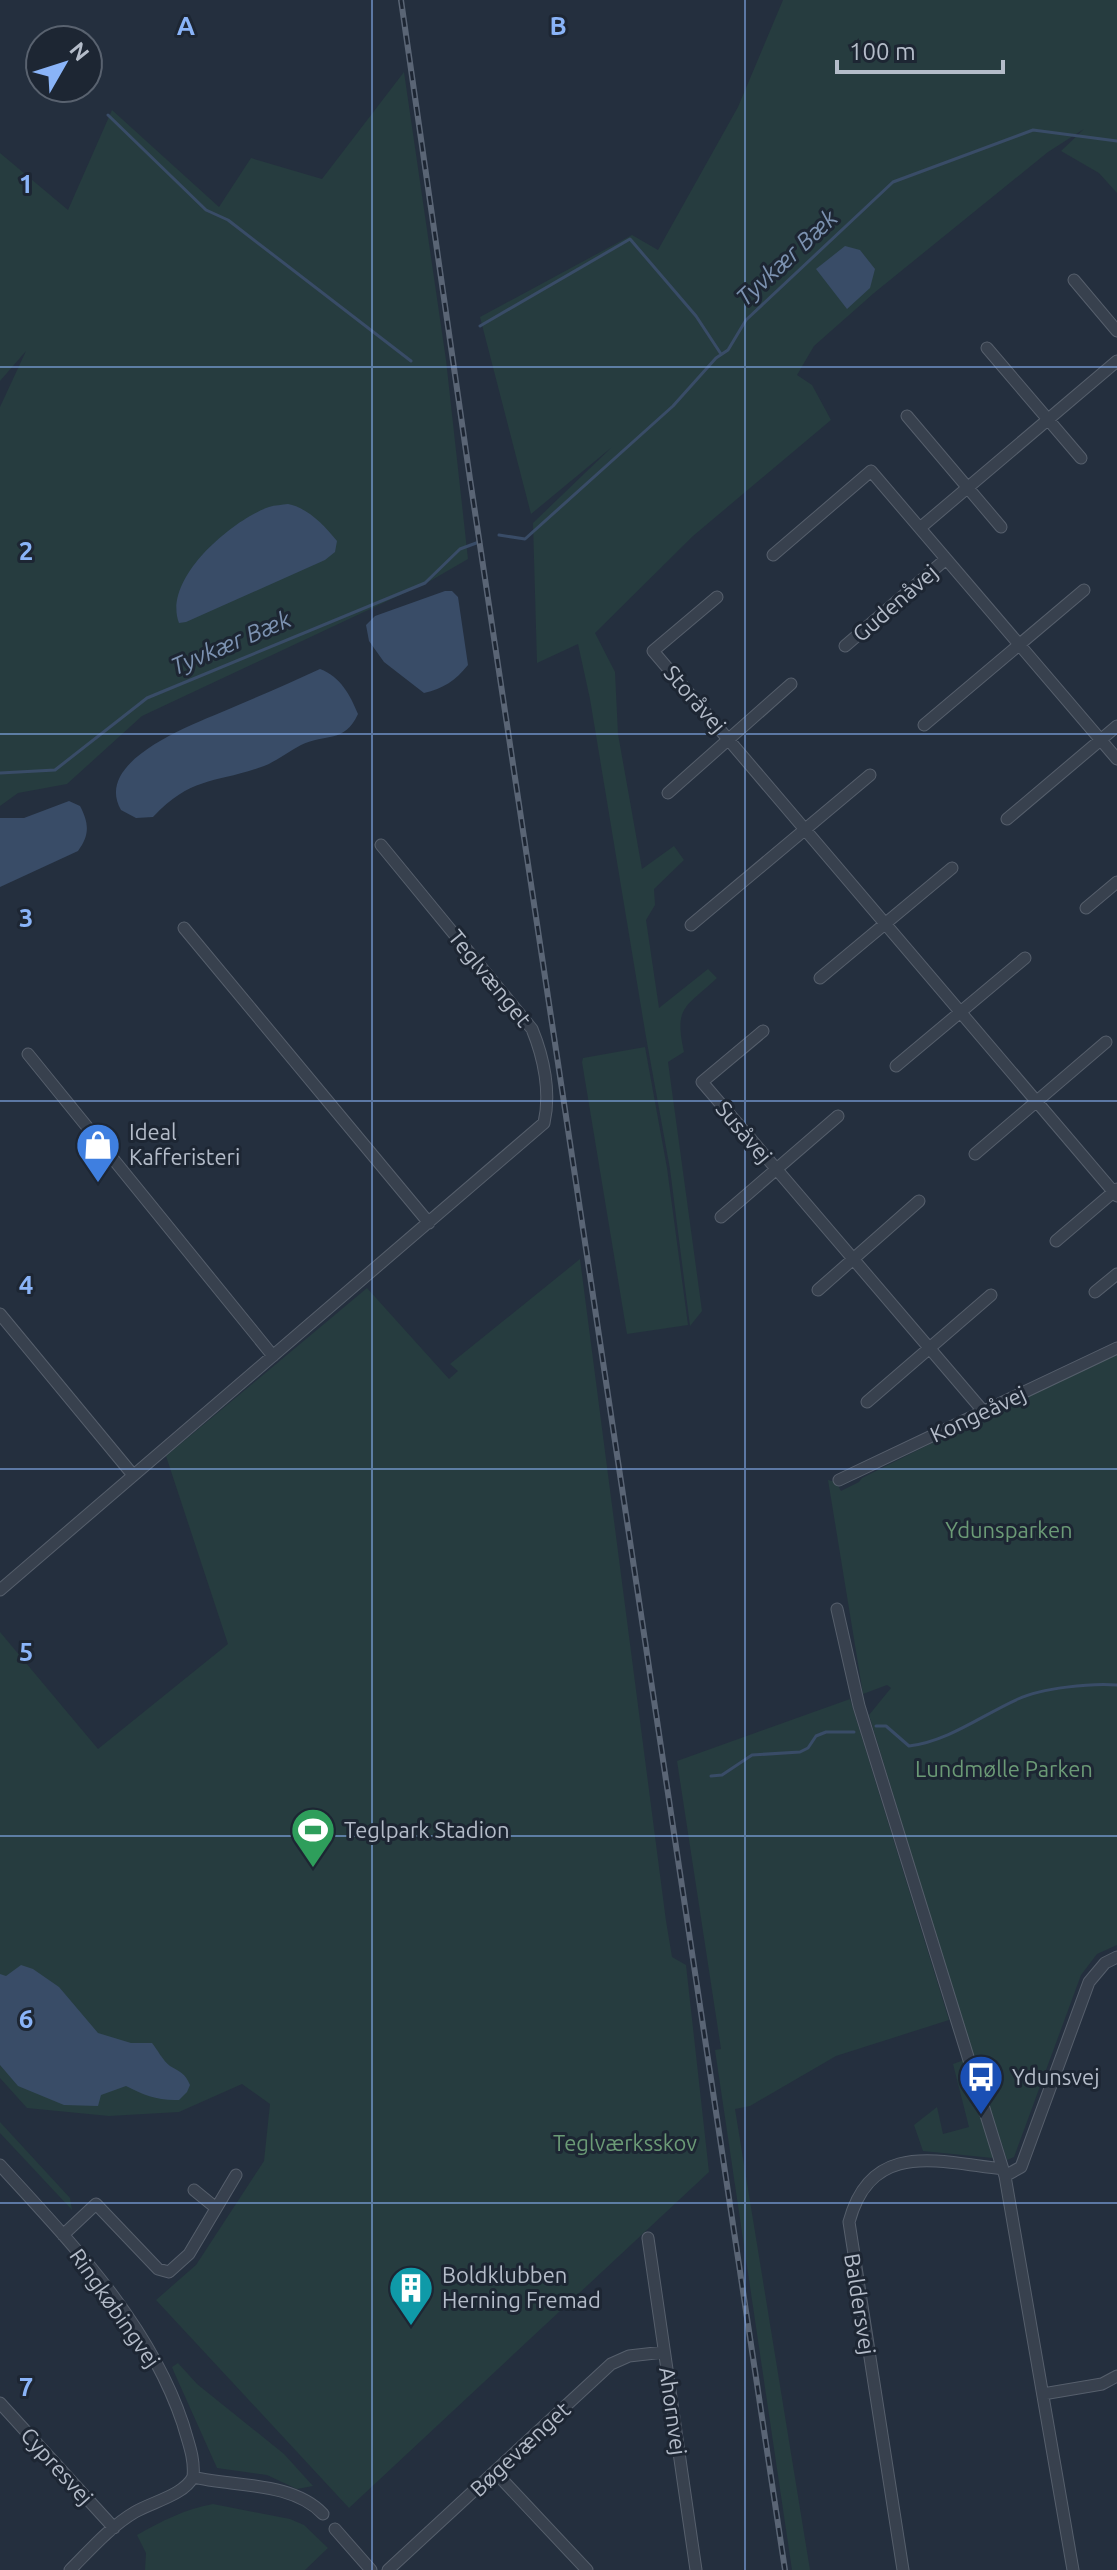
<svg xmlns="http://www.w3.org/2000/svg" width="1117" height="2570" font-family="Ubuntu,sans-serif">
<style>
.green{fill:#263c3f}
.water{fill:#394c67}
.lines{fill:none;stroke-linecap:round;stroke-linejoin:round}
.stream{stroke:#394c67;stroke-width:3}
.minor-casing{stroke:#565f6c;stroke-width:13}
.minor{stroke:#38414e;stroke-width:11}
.rail-casing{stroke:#5a6575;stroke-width:6}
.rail{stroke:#1d2633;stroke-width:3;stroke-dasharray:9;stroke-linecap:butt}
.grid{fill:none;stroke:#8ab4f8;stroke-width:2;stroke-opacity:0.55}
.labels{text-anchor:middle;stroke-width:6;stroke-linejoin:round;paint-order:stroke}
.street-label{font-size:22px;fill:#b4bcc9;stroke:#1d2633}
.poi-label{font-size:22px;fill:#b4bcc9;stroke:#1d2633;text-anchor:start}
.park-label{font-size:22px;fill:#6b9a76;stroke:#1d2633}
.water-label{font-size:24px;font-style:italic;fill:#7c92b1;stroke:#1d2633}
.grid-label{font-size:26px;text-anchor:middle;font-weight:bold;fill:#8ab4f8;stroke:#1d2633;stroke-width:6;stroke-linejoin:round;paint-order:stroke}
</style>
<rect width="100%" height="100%" fill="#242f3e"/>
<!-- green -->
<path class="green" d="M783,0H1117V193L1099,173L1061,151L1084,129L1048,152L874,293L814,346L797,375L812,385L831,420L693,536L595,633L615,672L618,734L642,869L674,846L684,860L654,889L655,905L646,920L659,1008L708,969L717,978C685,1008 674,1006 684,1052L668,1062L702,1311L690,1326L670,1169L646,1037L590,699L578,644L537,663L533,523L612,447L531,514L480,317L632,235L658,250L738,107Z
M404,72L446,360L468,559L430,581L142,716L67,784L18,793L0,806V407L26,351L0,381V153L68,210L112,110L219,207L251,158L322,179Z
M645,1047L667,1168L688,1325L627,1334L582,1062L583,1058Z
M580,1259L666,1921L672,1957L686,1965L709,2172L349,2508L156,2300L196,2265L264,2161L270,2104L242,2084L179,2112L109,2116L27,2108L0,2078V1632L98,1749L228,1644L166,1456L367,1288L449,1379L458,1371L450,1364Z
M1117,1354V1945L1097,1954L1081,1975L1014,2157L1007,2160L965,2032L870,1718L869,1715L891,1688L887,1685L863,1694L828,1480L836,1482L841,1491L859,1482L862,1478L982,1418L984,1423L992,1419L990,1414Z
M850,1699L949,2020L836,2056L750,2106L735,2109L810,2570H792L715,2050L721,2049L677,1761Z
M964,2060L993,2158L923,2151L914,2125L937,2107L943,2134L969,2127L953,2064Z
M0,2122L70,2198L72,2210L0,2133Z
M178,2363L197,2384L284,2454L313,2486L297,2489L267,2475L217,2468L174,2372L172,2367Z
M213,2504L290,2519L304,2525L328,2548L305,2570H145L146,2553L137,2535C162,2521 185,2509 213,2504Z"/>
<!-- water -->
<path class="water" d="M845,246L860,250L875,269L870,288L847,309L816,269Z
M288,504C308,508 324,525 337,541L335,552L325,560L186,622L179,623C162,579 232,520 269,507C275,505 282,505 288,504Z
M445,591H452L458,597L468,665C456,680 443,689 424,693L384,662L369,641L366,625L375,616Z
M320,669C341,677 350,695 358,714C344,744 326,733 301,745C289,751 277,761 264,766C215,784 193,775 153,817L136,818L121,810C91,758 203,721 236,706C264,694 292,682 320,669Z
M69,801L80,806C89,823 90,835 78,851L0,887V818H24Z
M21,1965L33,1969L59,1987L98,2033L131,2043H152C157,2049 163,2061 170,2066C180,2072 185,2073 190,2085L187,2092L179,2100C158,2101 144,2095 126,2086L101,2095L98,2106L64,2105L18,2086L0,2065V1974L6,1976Z"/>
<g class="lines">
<!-- stream -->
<path class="stream" d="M108,115L206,210L228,220L411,361
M480,326L630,239L696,316L721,354
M499,535L525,539L673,406L716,358L728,350L746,320L893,182L1033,130L1117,141
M0,773L55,770L147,698L425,583L460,549L479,542
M876,1726H886L909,1746C949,1741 982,1715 1018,1699C1042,1688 1091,1683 1117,1685
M711,1776L722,1775L752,1755L800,1752L808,1748L816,1736L826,1732H854"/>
<!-- minor casing -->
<g class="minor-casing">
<path id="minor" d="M1074,280L1117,331
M987,348L1081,458
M907,416L1001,527
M920,528L1117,361
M773,555L871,471L1117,759
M717,597L653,651L1117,1196
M845,646L946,559
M924,725L1084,590
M668,793L791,684
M1007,819L1117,726
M1086,908L1117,882
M691,925L870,775
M184,928L429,1223
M820,978L952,868
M763,1031L702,1082L984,1412
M28,1054L273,1356
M896,1066L1025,958
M975,1154L1106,1042
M721,1217L838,1116
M1056,1241L1117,1189
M818,1290L919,1201
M1095,1292L1117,1274
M0,1314L133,1475
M867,1402L991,1295
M839,1480L1117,1348
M0,1590L544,1123C551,1093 544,1058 532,1029L381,845
M837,1609L859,1706L1005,2176L1073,2570
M0,2165C70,2242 149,2322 183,2424C188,2442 195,2458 193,2477
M1005,2176L1021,2167L1089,1982L1105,1963L1117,1957
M194,2190L216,2208
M63,2235L96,2204L158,2269L169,2272L189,2254L236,2175
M648,2238L696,2570
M1043,2394L1102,2384L1117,2376
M0,2403L114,2528
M495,2472L587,2570
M193,2477C233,2487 292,2481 323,2514
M335,2529L371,2570
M70,2570C90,2550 111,2526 135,2512C152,2502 184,2495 193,2477
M388,2570L611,2364L629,2356L664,2352
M903,2570L849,2222C871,2139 939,2162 1003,2169"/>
</g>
<!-- minor -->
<use href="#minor" class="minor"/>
<!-- rail casing -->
<g class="rail-casing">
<path id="rail" d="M401,0L470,479L785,2570"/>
</g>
<!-- rail -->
<use href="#rail" class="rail"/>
</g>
<!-- grid -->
<path class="grid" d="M372,0V2570M745,0V2570M0,367H1117M0,734H1117M0,1101H1117M0,1469H1117M0,1836H1117M0,2203H1117"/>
<!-- icons -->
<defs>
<g id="shop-pin" transform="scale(2.3)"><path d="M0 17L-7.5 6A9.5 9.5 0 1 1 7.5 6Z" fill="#3f7fe0" stroke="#1d2633"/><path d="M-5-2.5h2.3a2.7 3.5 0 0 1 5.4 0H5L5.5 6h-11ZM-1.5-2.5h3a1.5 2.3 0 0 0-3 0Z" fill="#fff"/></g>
<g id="stadium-pin" transform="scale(2.3)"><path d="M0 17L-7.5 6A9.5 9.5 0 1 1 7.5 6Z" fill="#2e9e5b" stroke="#1d2633"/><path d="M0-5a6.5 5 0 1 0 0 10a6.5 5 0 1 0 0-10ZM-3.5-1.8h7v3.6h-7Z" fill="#fff"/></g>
<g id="bus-pin" transform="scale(2.3)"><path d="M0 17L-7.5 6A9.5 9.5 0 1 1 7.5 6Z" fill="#1a4fb4" stroke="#1d2633"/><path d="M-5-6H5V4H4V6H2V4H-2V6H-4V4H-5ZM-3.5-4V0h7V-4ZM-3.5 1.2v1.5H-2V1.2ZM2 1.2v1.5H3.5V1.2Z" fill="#fff"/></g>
<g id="building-pin" transform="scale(2.3)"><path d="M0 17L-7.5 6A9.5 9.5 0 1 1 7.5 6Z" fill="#0f9aa8" stroke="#1d2633"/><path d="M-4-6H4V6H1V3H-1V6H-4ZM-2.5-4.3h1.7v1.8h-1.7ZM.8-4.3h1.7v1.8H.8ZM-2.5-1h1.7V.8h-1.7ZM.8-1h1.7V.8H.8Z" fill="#fff"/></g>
</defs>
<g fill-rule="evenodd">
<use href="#shop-pin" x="98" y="1145"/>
<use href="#stadium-pin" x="313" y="1830"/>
<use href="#bus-pin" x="981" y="2077"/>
<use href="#building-pin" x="411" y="2288"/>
</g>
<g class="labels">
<!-- street labels -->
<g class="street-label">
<text transform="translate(895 603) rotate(-41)" y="8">Gudenåvej</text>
<text transform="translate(695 699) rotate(49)" y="8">Storåvej</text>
<text transform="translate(490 978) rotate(51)" y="8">Teglvænget</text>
<text transform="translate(744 1132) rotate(50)" y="8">Susåvej</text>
<text transform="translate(978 1414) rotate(-25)" y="8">Kongeåvej</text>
<text transform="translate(860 2304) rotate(81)" y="8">Baldersvej</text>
<text transform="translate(115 2308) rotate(55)" y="8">Ringkøbingvej</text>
<text transform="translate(673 2411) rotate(82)" y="8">Ahornvej</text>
<text transform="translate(520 2449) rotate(-43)" y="8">Bøgevænget</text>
<text transform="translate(57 2466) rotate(48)" y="8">Cypresvej</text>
</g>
<!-- poi labels -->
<g class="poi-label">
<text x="129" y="1140">Ideal<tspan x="129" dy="25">Kafferisteri</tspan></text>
<text x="344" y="1838">Teglpark Stadion</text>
<text x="1012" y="2085">Ydunsvej</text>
<text x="442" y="2283">Boldklubben<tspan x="442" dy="25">Herning Fremad</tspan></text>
</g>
<!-- park labels -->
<g class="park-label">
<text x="1009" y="1538">Ydunsparken</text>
<text x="1004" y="1777">Lundmølle Parken</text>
<text x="625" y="2151">Teglværksskov</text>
</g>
<!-- water labels -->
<g class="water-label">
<text transform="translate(787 258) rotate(-43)" y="8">Tyvkær Bæk</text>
<text transform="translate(231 643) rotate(-23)" y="8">Tyvkær Bæk</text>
</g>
</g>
<g class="grid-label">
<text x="186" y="35">A</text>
<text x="558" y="35">B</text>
<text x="26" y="193">1</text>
<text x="26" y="560">2</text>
<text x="26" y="927">3</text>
<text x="26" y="1294">4</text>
<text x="26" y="1661">5</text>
<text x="26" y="2028">6</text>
<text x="26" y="2396">7</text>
</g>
<!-- north arrow -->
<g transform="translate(64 64) rotate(51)"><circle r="38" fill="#1d2633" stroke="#59626f" stroke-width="2"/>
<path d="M0-6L14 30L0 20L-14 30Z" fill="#8ab4f8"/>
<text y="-12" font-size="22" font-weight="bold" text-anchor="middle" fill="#b4bcc9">N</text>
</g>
<!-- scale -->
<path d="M837 60v12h166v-12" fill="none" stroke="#b4bcc9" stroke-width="4"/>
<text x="849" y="60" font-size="24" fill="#b4bcc9" stroke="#1d2633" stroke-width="6" paint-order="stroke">100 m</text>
</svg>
